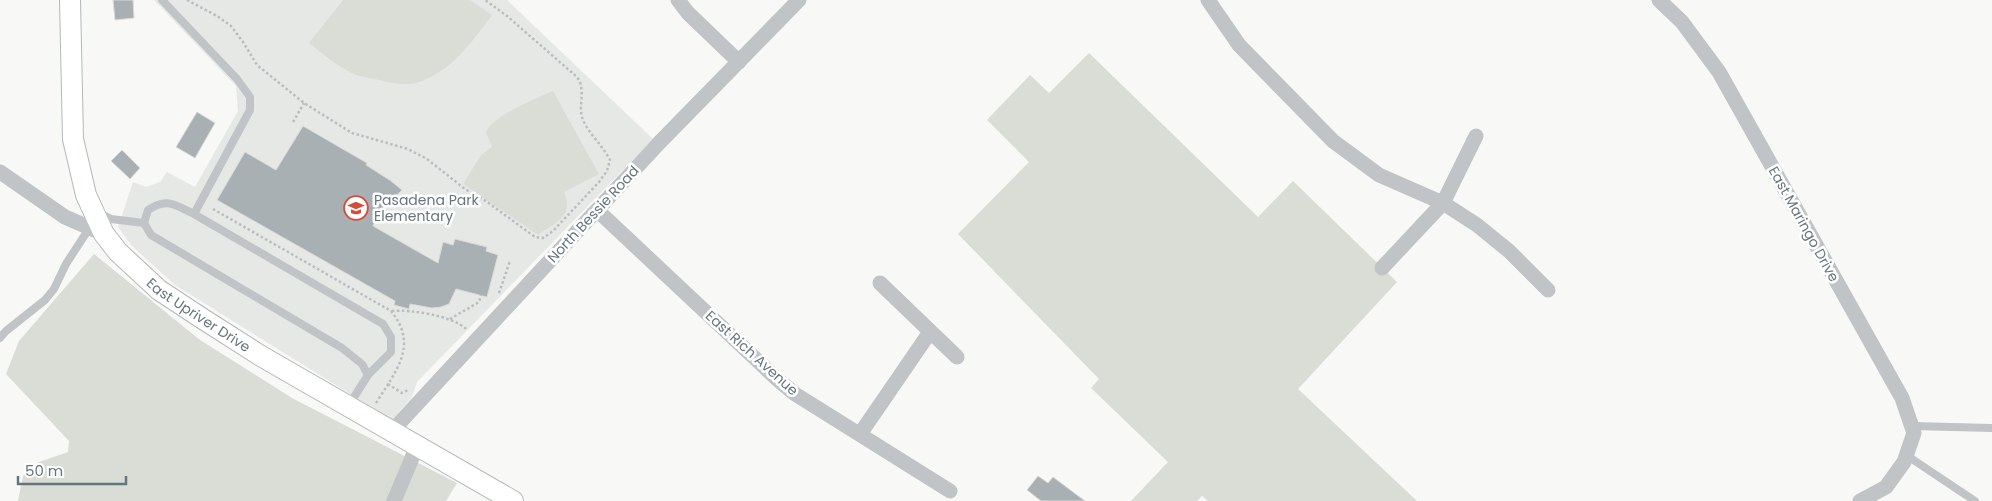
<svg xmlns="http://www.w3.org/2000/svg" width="1992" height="501" font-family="Poppins,sans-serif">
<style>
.built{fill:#e6e8e6}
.green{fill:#d9ddd5}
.building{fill:#a8b0b4;stroke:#dadad8}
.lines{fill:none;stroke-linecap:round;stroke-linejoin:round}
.secondary-casing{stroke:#b2b8bc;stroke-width:22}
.path{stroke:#babdbf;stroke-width:2.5;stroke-dasharray:2.5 2.5;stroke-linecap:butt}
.lane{stroke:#c0c4c7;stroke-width:8}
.street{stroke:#c0c4c7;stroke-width:15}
.secondary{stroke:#fff;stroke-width:20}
.labels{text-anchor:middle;stroke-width:5;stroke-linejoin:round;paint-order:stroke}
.poi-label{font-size:14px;fill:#66767e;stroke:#fff;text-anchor:start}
.street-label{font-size:14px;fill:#66767e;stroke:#fff}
</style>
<rect width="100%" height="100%" fill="#f8f8f6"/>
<!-- built -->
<path class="built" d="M154,0H507L653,139L417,382L412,397L392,420L175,285L132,246L118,227L133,182L146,187L160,182L167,172L195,187L238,111L236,86Z"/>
<!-- green -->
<path class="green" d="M343,0H470L492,15C473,41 449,74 416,83C403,86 387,82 374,79C369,78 362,77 356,75C339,68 323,54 309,43Z
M1089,53L1258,217L1293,181L1397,282L1298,389L1417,501H1208L1202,496L1197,501H1131L1168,462L1091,388L1099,379L958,234L1029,162L987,120L1030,75L1049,93Z
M553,91L599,174L564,192C575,216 555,223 538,235L463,184L481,155L492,147L486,132C492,116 537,98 553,91Z
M94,254L200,340L292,398L457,483L446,501H18L23,476L39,462L68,452L69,441L6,374L19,341Z"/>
<!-- building -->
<path class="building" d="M113,0H133L134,18L115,20Z
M197,112L215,123L195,158L176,147Z
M303,126L367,163L366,165L391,181L402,190L380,211L373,226L438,263L443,242L453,245L455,239L487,247L486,251L498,255L487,297L456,289L449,304L441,307L432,308L410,304L409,309L394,305L395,301L217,200L245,152L276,170Z
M122,150L140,168L130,179L111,161Z
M1038,476L1048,483L1053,477L1085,501H1041L1027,490Z"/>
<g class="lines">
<!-- secondary casing -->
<g class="secondary-casing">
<g id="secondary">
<path id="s1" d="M70,0L73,139L86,195L104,234L118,252L159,290L203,319L261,356L513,501"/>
</g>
</g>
<!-- path -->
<path class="path" d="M187,0L217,16L231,26L243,42L257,65L304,103L352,133L408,149L427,159L465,189L483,199L535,237L543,238L553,231L599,182L607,171L610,160C603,146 589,134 583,120C577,105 587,91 577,77L507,16L485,0
M293,122L304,103
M213,209L391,311C419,345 396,371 376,403
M499,293L510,261
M392,311C410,309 453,316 466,329
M450,319L479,302L481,295
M388,384L402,393L408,390"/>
<!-- lane -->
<path class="lane" d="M162,0L237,79L250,97V110L194,214
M98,212L111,219L144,223
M0,338L6,331L45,300L54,289L66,264L90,227
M349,405L368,375L391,352V337L383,324L194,214C175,205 167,197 148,210L144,223L151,235L342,348L362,364L368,375
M1912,426L1992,428
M1906,455L1975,501"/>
<!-- street -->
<path class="street" d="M678,0L688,13L739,62
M1208,0L1239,45L1333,141L1379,175L1443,203L1477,225L1509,251L1548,290
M1659,0L1682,22L1719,72L1902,398L1914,433L1904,462L1886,487L1860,501
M0,172L65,217L104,234
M597,210L777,379L795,394L950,491
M1382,268L1443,203L1476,136
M880,283L957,357
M392,431L660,142L799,0
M860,434L930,332
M394,501L417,446"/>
<!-- secondary -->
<use href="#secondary" class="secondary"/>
</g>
<!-- icons -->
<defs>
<g id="school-ring" transform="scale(1.25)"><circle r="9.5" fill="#fff" stroke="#d54c39" stroke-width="1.5"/><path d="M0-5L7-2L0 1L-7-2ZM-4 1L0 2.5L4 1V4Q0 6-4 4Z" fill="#d54c39"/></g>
</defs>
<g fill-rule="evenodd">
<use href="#school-ring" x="356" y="208"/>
</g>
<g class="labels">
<!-- poi labels -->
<g class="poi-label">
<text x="374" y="205">Pasadena Park<tspan x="374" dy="16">Elementary</tspan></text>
</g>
<!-- street labels -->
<g class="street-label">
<text transform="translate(593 214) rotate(-47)" y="5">North Bessie Road</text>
<text transform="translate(1804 224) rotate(61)" y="5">East Maringo Drive</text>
<text dy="5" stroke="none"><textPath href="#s1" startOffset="365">East Upriver Drive</textPath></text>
<text transform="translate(752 353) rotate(42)" y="5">East Rich Avenue</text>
</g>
</g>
<!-- scale -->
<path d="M18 476v8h108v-8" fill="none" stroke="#66767e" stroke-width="2.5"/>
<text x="25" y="476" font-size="15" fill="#66767e" stroke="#ffffff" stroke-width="4" paint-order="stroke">50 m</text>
</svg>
